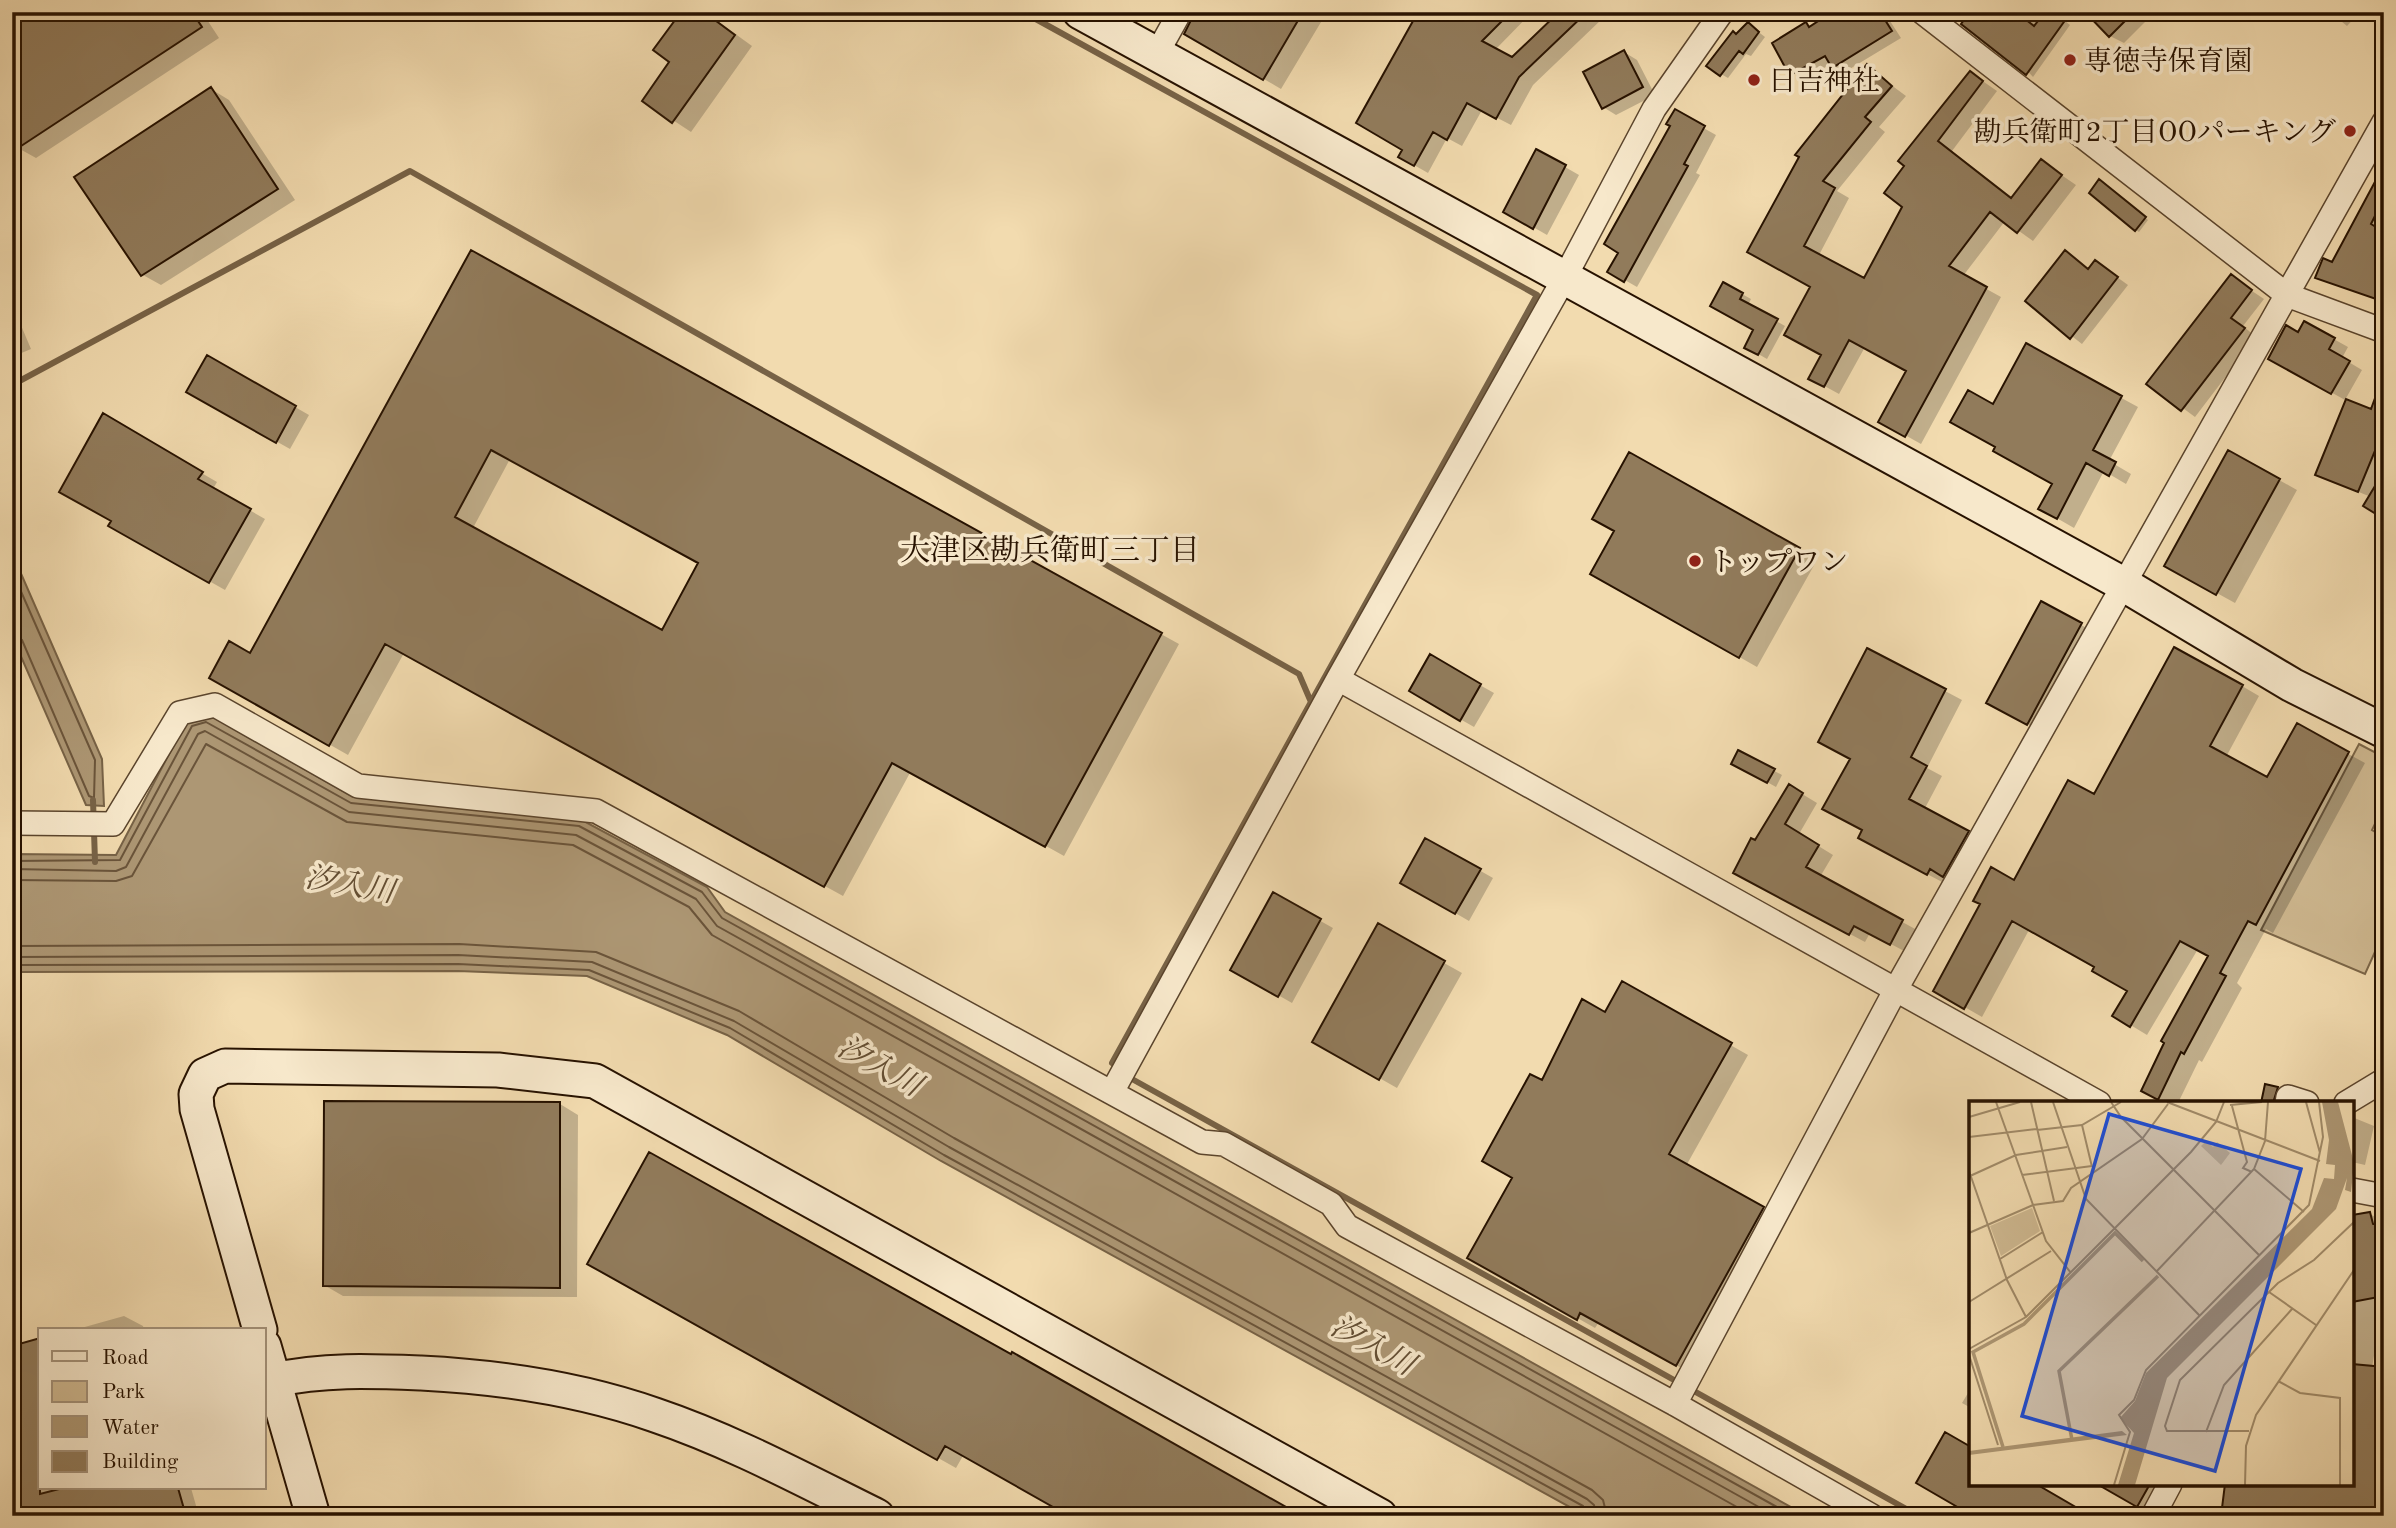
<svg xmlns="http://www.w3.org/2000/svg" width="2396" height="1528" font-family="'Old Standard TT','Noto Serif JP',serif">
<style>
.green{fill:#cfb991;stroke:#7b6648;stroke-width:2}
.water{fill:#ad9774;stroke:#776246;stroke-width:2}
.shadow{fill:#0003;fill-rule:evenodd}
.lines{fill:none;stroke-linecap:round;stroke-linejoin:round}
.shore{stroke:#6a543a;stroke-width:2}
.stream{stroke:#776246;stroke-width:6}
.building{fill:#917b5b;stroke:#271200;stroke-width:2;fill-rule:evenodd}
.street-casing{stroke:#5a442c;stroke-width:26}
.secondary-casing{stroke:#271200;stroke-width:37}
.street{stroke:#f7e8cb;stroke-width:23}
.secondary{stroke:#f7e8cb;stroke-width:33}
.poi-dot{fill:#8f2418;stroke:#f7e8cb;stroke-width:2.5}
.labels{text-anchor:middle;stroke-width:7;stroke-linejoin:round;paint-order:stroke}
.poi-label{font-size:28px;fill:#271200;stroke:#f7e8cb;text-anchor:start}
.neighbourhood-label{font-size:30px;fill:#271200;stroke:#f7e8cb}
.water-label{font-size:30px;font-style:italic;fill:#634e34;stroke:#f7e8cb}
.inset-river{fill:none;stroke:#ad9774;stroke-width:3.5}
.inset-road{fill:none;stroke:#a18b69;stroke-width:2}
.view{fill:#1d4ed8;fill-opacity:0.15;stroke:#1d4ed8;stroke-width:3.5}
.inset-edge{fill:none;stroke:#271200;stroke-width:3.5}
</style>
<rect width="100%" height="100%" fill="#f2dbaf"/>
<filter id="stains"><feTurbulence type="fractalNoise" baseFrequency=".00286" numOctaves="4"/><feColorMatrix values="0 0 0 0 .2 0 0 0 0 .09 0 0 0 0 .02 0 0 0 .5 -.17"/></filter>
<radialGradient id="worn" r=".72"><stop offset=".6" stop-color="#630" stop-opacity="0"/><stop offset="1" stop-color="#630" stop-opacity=".3"/></radialGradient>
<!-- green -->
<path class="green" d="M2359,744L2384,757V805L2372,830L2384,837V932L2365,974L2261,930Z"/>
<!-- water -->
<path class="water" d="M12,553L102,759L104,806L86,805L12,636Z
M208,714L353,797L580,819L707,887L725,912L1807,1516H1586L941,1161L727,1035L587,976L458,971L12,972V854L116,855L188,718Z"/>
<!-- shadow -->
<path class="shadow" d="M12,12H202L219,38L36,158L18,148Z
M683,12H705L752,46L691,132L644,101L671,62Z
M1198,12H1327L1281,89L1186,33Z
M1488,12H1532L1495,50L1512,60L1562,12H1596L1602,19L1533,85L1511,125L1482,110L1462,146L1447,138L1428,173L1400,157Z
M1973,12H2054L2070,25L2033,77Z
M2087,12H2155L2124,43L2110,36Z
M2330,12H2360L2347,26Z
M2367,12H2384V28Z
M1880,14L1890,21L1901,38L1843,73L1831,64L1806,78L1788,68L1806,24L1812,27Z
M1748,24L1765,37L1751,56L1746,54L1728,78L1721,74L1737,36Z
M1624,52L1637,60L1655,95L1616,115L1603,107Z
M1867,67L1906,96L1879,127L1885,132L1837,191L1849,198L1819,255L1865,280L1971,73L1997,91L1952,151L2013,198L2041,161L2076,185L2033,241L2005,221L1963,276L2001,297L1921,444L1880,421L1908,371L1865,347L1839,394L1810,378L1823,355L1813,287L1749,251Z
M211,89L229,100L295,200L161,285L143,275Z
M1675,112L1716,135L1696,173L1700,175L1637,287L1609,271L1620,252Z
M1537,151L1579,175L1547,235L1505,211Z
M2384,174V221L2373,241L2384,246L2383,301L2324,281Z
M2103,184L2148,220L2139,232L2136,230Z
M471,253L1179,644L1064,856L911,771L843,896L404,653L348,755L211,677L251,656ZM510,459L700,563L663,632L473,528Z
M2065,253L2090,270L2096,262L2128,285L2082,344L2027,301Z
M2231,277L2264,299L2243,326L2256,337L2195,417L2149,383Z
M1724,284L1751,299L1748,305L1785,326L1767,359L1746,347L1756,329Z
M12,304L31,349L12,357Z
M2305,323L2348,347L2342,358L2362,370L2345,400L2270,358L2299,334Z
M2026,346L2138,407L2109,461L2131,474L2126,484L2104,471L2074,528L2041,509L2054,484L1997,447L1993,406Z
M208,357L309,415L290,449L189,392Z
M2377,397L2384,400V517L2371,497L2327,479L2372,411Z
M103,416L217,482L213,489L265,519L225,590L110,525L113,521Z
M2229,452L2297,490L2235,603L2166,565Z
M1630,454L1817,560L1757,667L1592,573L1616,531Z
M2042,603L2099,635L2046,734L1988,702Z
M1868,650L1962,700L1927,768L1942,776L1924,810L1984,842L1944,883L1876,847L1864,830L1852,759Z
M1430,657L1494,693L1474,727L1411,691Z
M2242,686L2259,696L2226,757L2268,780L2297,726L2365,763L2273,933L2266,929L2237,983L2242,988L2202,1062L2199,1060L2178,1103H2164L2143,1091L2210,955L2198,949L2147,1035L2114,1015L2129,990L2096,966L2029,930L1982,1017L1935,990L2015,882L2095,797Z
M1739,752L1782,775L1776,787L1733,763Z
M1789,786L1817,803L1799,834L1833,855L1820,877L1917,930L1906,952L1870,933L1865,942L1750,881L1756,842Z
M1426,840L1493,878L1469,921L1402,882Z
M1274,895L1333,928L1292,1003L1232,969Z
M1378,926L1462,973L1397,1088L1314,1041Z
M1623,984L1748,1055L1686,1166L1781,1219L1694,1375L1599,1322L1595,1328L1470,1257L1514,1178L1542,1083L1606,1014Z
M2266,1086L2291,1096L2288,1103H2263Z
M560,1104L578,1115L577,1297L343,1296L324,1285Z
M2352,1117L2374,1126L2365,1165L2352,1162Z
M2370,1214L2384,1222V1308L2376,1309L2380,1344H2376L2352,1484V1217Z
M590,1263L964,1454L956,1468Z
M124,1316L143,1326L144,1330H74Z
M40,1340V1488H191L199,1516H12V1348Z
M1971,1388V1408L1962,1403Z
M2101,1484H2174L2155,1516Z"/>
<g class="lines">
<!-- shore -->
<path class="shore" d="M12,571L95,760L94,798L89,796L22,640L12,636
M12,861L120,860L192,726L206,722L351,803L579,826L702,892L722,918L1793,1516
M12,869L116,871L126,867L198,734L205,731L349,812L576,835L696,899L717,926L1775,1516
M12,880L116,881L132,876L206,744L347,822L573,845L689,907L712,935L1753,1516
M12,946L459,944L596,952L739,1011L954,1138L1592,1490L1603,1500L1607,1516
M12,957L458,955L592,962L734,1021L949,1147L1587,1499L1594,1505L1596,1516
M12,965L458,964L589,970L730,1028L944,1155L1583,1506L1587,1516"/>
<!-- stream -->
<path class="stream" d="M1023,12L1537,295L1311,702
M12,385L410,171L1299,674L1311,702L1112,1063L1132,1079L1919,1516
M93,800L95,862"/>
</g>
<!-- building -->
<path class="building" d="M12,12H192L202,27L12,152Z
M681,12H704L735,35L672,123L642,101L669,62L653,50Z
M1195,12H1303L1263,80L1184,34Z
M1418,12H1511L1482,41L1512,57L1559,12H1587L1519,77L1496,119L1467,103L1447,140L1433,132L1414,166L1398,157L1402,150L1356,123Z
M1832,12H1880L1892,31L1832,68L1825,56L1794,73L1791,67L1786,69L1772,43L1806,22L1809,27Z
M1970,12H2016L2034,26L2045,12H2071L2026,75L1961,24Z
M2085,12H2134L2109,37Z
M1748,22L1759,32L1743,54L1739,51L1720,76L1706,66L1733,31L1736,34Z
M1624,50L1643,87L1602,109L1583,72Z
M1867,64L1892,86L1865,117L1871,122L1823,181L1835,188L1804,246L1864,278L1902,207L1884,193L1904,166L1898,161L1970,71L1983,81L1938,141L2011,198L2041,159L2062,175L2017,233L1990,212L1949,266L1987,287L1905,437L1878,422L1906,371L1849,340L1824,387L1808,379L1821,355L1784,335L1810,287L1747,252L1799,157L1795,155Z
M211,87L278,189L141,276L74,177Z
M1675,109L1705,126L1684,164L1688,166L1624,282L1607,272L1618,253L1604,244L1670,126L1666,124Z
M1536,149L1566,165L1533,229L1503,212Z
M2384,165V198L2371,224L2384,232V278L2376,299L2315,278L2323,258L2332,262Z
M2099,179L2146,217L2135,231L2089,193Z
M471,250L1162,633L1045,847L892,763L824,887L385,644L329,746L209,678L229,641L250,653ZM491,450L698,563L662,630L455,517Z
M2065,250L2088,269L2095,260L2118,277L2070,339L2025,301Z
M2231,274L2252,290L2231,318L2245,328L2181,411L2146,384Z
M1723,282L1743,293L1740,299L1778,319L1758,355L1744,348L1753,330L1710,306Z
M2304,321L2335,338L2329,349L2350,361L2331,394L2268,359L2286,325L2298,332Z
M2026,343L2122,396L2093,450L2116,462L2109,476L2086,463L2057,519L2038,509L2052,484L1993,451L1995,447L1950,422L1968,390L1993,404Z
M207,355L296,406L276,443L186,392Z
M2382,379L2384,429L2358,492L2315,475L2346,399L2371,409Z
M103,413L203,472L198,479L251,509L209,583L108,526L111,521L59,492Z
M2228,450L2280,479L2216,595L2164,566Z
M1629,452L1800,548L1739,658L1590,574L1614,531L1592,519Z
M2384,471V519L2363,506Z
M2041,601L2082,623L2027,725L1986,703Z
M2174,647L2243,685L2210,746L2267,777L2297,723L2349,752L2256,925L2248,921L2220,973L2226,976L2184,1054L2181,1052L2158,1100L2141,1091L2164,1043L2161,1041L2208,956L2180,941L2130,1027L2112,1016L2127,991L2092,971L2094,967L2012,921L1964,1009L1933,991L1980,904L1973,901L1991,867L2014,880L2068,780L2094,794Z
M1867,648L1946,689L1911,757L1927,766L1909,799L1969,831L1943,877L1930,869L1927,875L1858,838L1862,830L1822,809L1850,759L1818,742Z
M1430,654L1481,684L1460,721L1409,691Z
M1738,750L1775,769L1767,783L1731,764Z
M1789,784L1803,793L1785,824L1819,845L1806,867L1903,920L1890,945L1854,926L1849,935L1733,873L1751,838L1755,840Z
M1425,838L1481,869L1455,914L1400,883Z
M1273,892L1321,919L1278,997L1230,970Z
M1378,923L1445,961L1379,1080L1312,1042Z
M1622,981L1732,1043L1669,1154L1764,1207L1676,1366L1580,1313L1577,1320L1467,1258L1512,1178L1482,1161L1530,1074L1542,1080L1582,999L1605,1012Z
M2265,1084L2278,1087L2273,1103H2261Z
M324,1101L560,1102V1288L323,1286Z
M649,1152L1011,1354L1012,1352L1302,1516H1069L945,1446L937,1460L587,1264Z
M2370,1212L2373,1224L2384,1226V1296L2352,1302V1215Z
M40,1338V1494L63,1488H178L186,1516H12V1346Z
M2352,1364L2384,1367V1516H2221L2225,1484H2352Z
M1945,1432L1971,1447V1484H2036L2091,1516H1973L1916,1483Z
M2097,1484H2150L2137,1507Z"/>
<g class="lines">
<!-- street casing -->
<g class="street-casing">
<path id="street" d="M1922,12L2287,295L2384,331
M1156,55L1180,12
M1338,679L2099,1103
M12,823L113,824L180,713L215,705L358,786L596,811L1202,1142L1224,1144L1331,1204L1347,1226L1675,1404L1872,1516
M1112,1092L1338,679L1565,277L1654,109L1722,12
M2287,1103L2288,1097L2307,1103
M2346,1103L2384,1080
M2352,1190L2384,1196
M1675,1404L1896,989L2384,122
M2153,1516L2170,1484"/>
</g>
<!-- secondary casing -->
<g class="secondary-casing">
<path id="secondary" d="M1080,12L2123,584L2292,685L2384,731
M260,1330L197,1109L196,1094L205,1075L225,1066L498,1070L595,1081L1380,1516
M264,1346L313,1516
M274,1380C323,1369 371,1371 421,1373C500,1377 581,1389 655,1415C732,1441 804,1480 877,1516"/>
</g>
<!-- street -->
<use href="#street" class="street"/>
<!-- secondary -->
<use href="#secondary" class="secondary"/>
</g>
<!-- markers -->
<g class="poi-dot">
<circle cx="2070" cy="60" r="7"/>
<circle cx="1754" cy="80" r="7"/>
<circle cx="2350" cy="131" r="7"/>
<circle cx="1695" cy="561" r="7"/>
</g>
<g class="labels">
<!-- poi labels -->
<g class="poi-label">
<text x="2084" y="70">専徳寺保育園</text>
<text x="1768" y="90">日吉神社</text>
<text x="2336" y="141" text-anchor="end">勘兵衛町2丁目OOパーキング</text>
<text x="1709" y="571">トップワン</text>
</g>
<!-- neighbourhood labels -->
<g class="neighbourhood-label">
<text x="1050" y="560">大津区勘兵衛町三丁目</text>
</g>
<!-- water labels -->
<g class="water-label">
<text transform="translate(350 884) rotate(10)" y="10">汐入川</text>
<text transform="translate(880 1066) rotate(29)" y="10">汐入川</text>
<text transform="translate(1373 1345) rotate(29)" y="10">汐入川</text>
</g>
</g>
<!-- overview -->
<g transform="translate(1969 1101)">
<rect width="385" height="385" fill="#f2dbaf"/>
<path d="M237,40L244,46L248,41L261,52L252,64L232,45ZM63,107L71,130L32,155L21,125Z" fill="#cfb991"/>
<path d="M353,1H369L385,62L382,91L376,89L378,77L367,108L198,277L166,384H149L165,332L151,317L166,300L177,272L343,108L355,77L365,78L366,64L357,63L360,39ZM153,330L158,334L0,354V350Z" fill="#ad9774"/>
<path class="inset-river" d="M103,339L90,270L189,175M34,346L4,251L55,223L146,132L174,160"/>
<path class="inset-road" d="M27,1L77,140L102,172M62,1L85,100M84,1L117,98L231,215M142,1L152,16L291,155M198,1L351,60M337,1L351,52M261,4L293,1M263,5L278,61L274,67L283,71M0,16L51,1M113,24L123,66M68,29L113,24L152,1M0,36L68,28M285,68L335,111M0,70L38,179L57,216M53,74L123,65M1,75L47,54L98,46M0,132L64,104L94,100L102,87L173,38L199,3M31,158L74,131M187,171L285,68L296,40L299,1M300,191L347,224M0,201L82,150M0,248L57,216L222,51L247,21L255,1M0,254L29,344M309,280L331,292L371,297V384M280,330H198L196,325L211,279L309,182L345,159L385,121M237,331L255,284L323,208M145,384L161,331L150,314L165,299L177,269L340,104L354,36L350,1M276,384L277,345L287,314L385,169"/>
<path class="view" d="M140,13L332,68L246,370L53,315Z"/>
<rect width="385" height="385" class="inset-edge"/>
</g>
<!-- margin -->
<rect width="2396" height="1528" fill="none" stroke="#f2dbaf" stroke-width="42"/>
<rect x="14" y="14" width="2368" height="1500" fill="none" stroke="#271200" stroke-width="3.5"/>
<rect x="21" y="21" width="2354" height="1486" fill="none" stroke="#271200" stroke-width="2"/>
<!-- legend -->
<rect x="38" y="1328" width="228" height="161" fill="#f7e8cb" stroke="#a4927a" stroke-width="2"/>
<rect x="52" y="1351" width="35" height="10" fill="#f7e8cb" stroke="#a4927a" stroke-width="2"/>
<text x="102" y="1364" font-size="21" fill="#271200">Road</text>
<rect x="52" y="1381" width="35" height="21" fill="#cfb991" stroke="#a4927a" stroke-width="2"/>
<text x="102" y="1398" font-size="21" fill="#271200">Park</text>
<rect x="52" y="1416" width="35" height="21" fill="#ad9774" stroke="#a4927a" stroke-width="2"/>
<text x="102" y="1434" font-size="21" fill="#271200">Water</text>
<rect x="52" y="1451" width="35" height="21" fill="#917b5b" stroke="#a4927a" stroke-width="2"/>
<text x="102" y="1468" font-size="21" fill="#271200">Building</text>
<rect width="100%" height="100%" filter="url(#stains)"/>
<rect width="100%" height="100%" fill="url(#worn)"/>
</svg>
